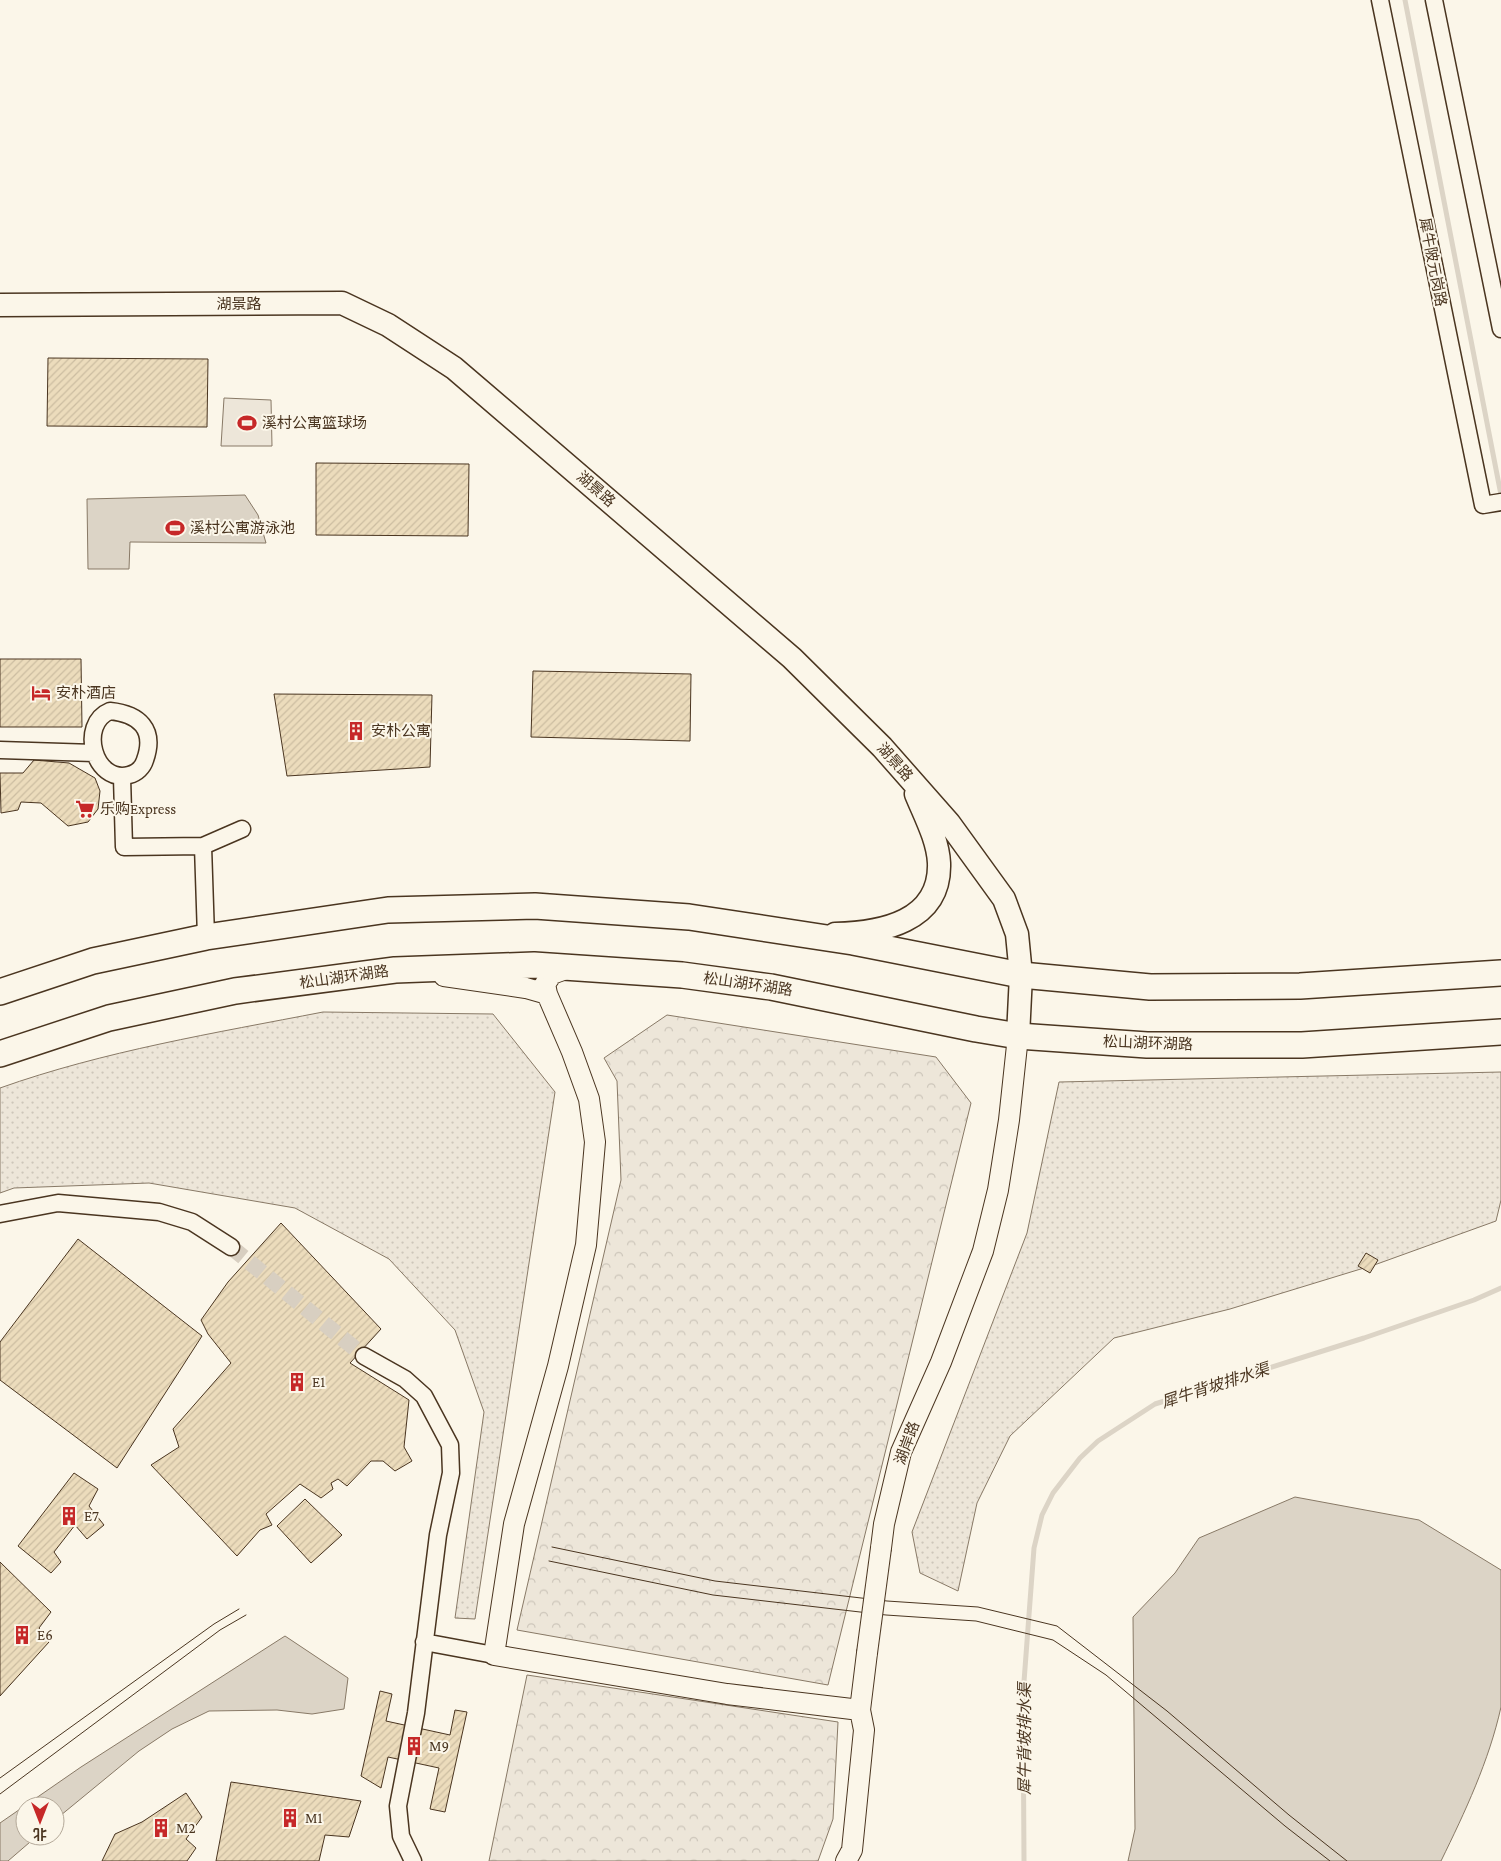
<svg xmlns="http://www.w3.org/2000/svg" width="1501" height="1861" font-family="'Crimson Pro','Noto Sans SC',serif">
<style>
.grass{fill:url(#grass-dots);stroke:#887966}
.forest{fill:url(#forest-crowns);stroke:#887966}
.garden{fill:#ede6d9;stroke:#887966}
.water{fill:#dcd4c6;stroke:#887966}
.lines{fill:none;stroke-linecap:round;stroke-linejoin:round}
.stream{stroke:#dcd4c6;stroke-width:5}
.building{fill:url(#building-hatch);stroke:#4a3520}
.minor-tunnel{stroke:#d8cfc1;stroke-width:16;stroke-dasharray:16 8;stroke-linecap:butt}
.minor-casing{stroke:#4a3520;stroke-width:19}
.tertiary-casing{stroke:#4a3520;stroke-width:22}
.secondary-casing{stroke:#4a3520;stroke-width:25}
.primary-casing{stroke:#4a3520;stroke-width:28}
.minor{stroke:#fbf6e9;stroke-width:16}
.tertiary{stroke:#fbf6e9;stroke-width:20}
.secondary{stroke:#fbf6e9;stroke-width:22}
.primary{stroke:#fbf6e9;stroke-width:25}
.tram{stroke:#4a3520;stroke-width:1}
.tertiary-bridge-casing{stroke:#4a3520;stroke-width:22;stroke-linecap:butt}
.tertiary-bridge{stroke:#fbf6e9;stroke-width:20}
.labels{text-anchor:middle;stroke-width:4;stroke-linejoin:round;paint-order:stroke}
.street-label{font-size:15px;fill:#4a3520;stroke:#fbf6e9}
.poi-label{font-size:15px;fill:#4a3520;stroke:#fbf6e9;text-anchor:start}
.water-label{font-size:16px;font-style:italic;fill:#4a3520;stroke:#fbf6e9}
</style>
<defs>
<pattern id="grass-dots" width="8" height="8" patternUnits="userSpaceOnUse" patternTransform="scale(1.25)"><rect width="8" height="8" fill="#ede6d9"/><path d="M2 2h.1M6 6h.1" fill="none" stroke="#cdc6ba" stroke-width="1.8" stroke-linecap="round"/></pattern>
<pattern id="forest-crowns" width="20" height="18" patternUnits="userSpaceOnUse" patternTransform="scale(1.25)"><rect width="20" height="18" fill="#ede6d9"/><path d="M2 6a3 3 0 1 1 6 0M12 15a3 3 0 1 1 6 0" fill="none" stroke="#cdc6ba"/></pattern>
<pattern id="building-hatch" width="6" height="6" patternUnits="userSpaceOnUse" patternTransform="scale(1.25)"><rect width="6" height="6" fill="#ecdcbc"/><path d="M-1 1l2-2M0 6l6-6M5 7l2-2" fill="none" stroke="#ccbda1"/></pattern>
</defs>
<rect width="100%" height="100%" fill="#fbf6e9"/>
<!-- grass -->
<path class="grass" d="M323,1012L493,1014L555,1092L475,1619L455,1618L484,1412L455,1330L389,1259L295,1208L149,1183L14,1188L0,1193V1088C104,1051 215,1033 323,1012Z
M1501,1072V1200L1496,1221L1377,1264L1230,1309L1114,1338L1010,1436L977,1503L958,1591L920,1573L912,1532L1027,1233L1059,1082Z"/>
<!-- forest -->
<path class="forest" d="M667,1015L936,1057L971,1103L828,1685L517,1630L621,1180L617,1081L604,1058Z
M527,1675L838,1722L833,1819L818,1861H489Z"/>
<!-- garden -->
<path class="garden" d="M224,398L271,400L272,446H221Z"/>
<!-- water -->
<path class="water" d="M245,495L258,515L266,543L130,542L129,569H88L87,499Z
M1295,1497L1419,1520L1501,1570V1707C1489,1761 1465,1812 1441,1861H1128L1135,1829L1133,1617L1175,1573L1199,1538Z
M285,1636L348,1678L344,1709L312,1714L277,1710L209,1711L172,1729L139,1751L55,1820V1806H25V1836H37L8,1861H0V1823L81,1767Z"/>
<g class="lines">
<!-- stream -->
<path class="stream" d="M1405,0L1501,495
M1024,1861L1023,1695L1034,1548L1042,1515L1053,1493L1080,1458L1098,1441L1155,1404L1364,1338L1474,1300L1501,1288"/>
</g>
<!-- building -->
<path class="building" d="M48,358L208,359L207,427L47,426Z
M316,463L469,464L468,536L316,535Z
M0,659H81L82,727H0Z
M533,671L691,674L690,741L531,737Z
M274,694L432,695L430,767L287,776Z
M34,760L69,763L95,778L100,791L98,809L88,822L68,826L41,803L21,802L18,810L1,813L0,773H23Z
M281,1223L381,1329L350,1363L409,1400L404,1447L412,1461L395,1471L383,1461H371L347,1486L338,1479L331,1483L333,1489L321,1498L300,1484L266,1514L272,1525L260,1530L237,1556L151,1465L179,1447L173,1429L231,1363L208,1334L201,1320L228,1282Z
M78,1239L202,1336L117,1468L0,1380V1342Z
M1366,1253L1378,1260L1370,1273L1358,1266Z
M74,1473L98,1489L89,1506L104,1525L87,1539L75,1525L54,1552L61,1562L51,1573L18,1546Z
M305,1499L342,1535L311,1563L277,1526Z
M0,1562L51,1612L39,1628L49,1642L0,1696Z
M380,1691L392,1694L386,1721L450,1735L455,1710L467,1712L445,1812L430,1809L439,1768L388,1757L381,1788L361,1776Z
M231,1782L361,1801L349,1837L325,1835L319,1861H216Z
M186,1793L202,1817L186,1839L196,1848L187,1861H102L115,1834L142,1822Z"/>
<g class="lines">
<!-- minor-tunnel -->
<path class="minor-tunnel" d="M231,1247L364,1356"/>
<!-- minor casing -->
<g class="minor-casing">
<path id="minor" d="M1380,0L1483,505L1501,502
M1434,0L1501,329
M110,711C139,714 156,729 145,760C143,767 137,773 129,775C94,784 78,724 110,711Z
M0,750L94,753
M122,777L124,847L203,846L206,937
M203,846L242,829
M0,1214L58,1203L159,1212L192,1222L231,1247
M364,1356L405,1379L424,1396L450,1445L451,1473L438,1535L416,1713L398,1806L401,1836L413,1861
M424,1642L494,1655"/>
</g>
<!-- tertiary casing -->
<g class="tertiary-casing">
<path id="tertiary" d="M571,967L552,974L545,984L547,994L572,1052L589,1099L595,1142L586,1245L558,1366L514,1524L494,1655L727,1694L860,1710
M444,976L526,988L547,994
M881,1548L884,1524L901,1452L941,1362L983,1251L998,1190L1009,1120L1018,1036
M846,1861L852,1850L864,1730L860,1710L867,1653"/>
</g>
<!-- secondary casing -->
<g class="secondary-casing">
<path id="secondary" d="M0,305L342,303L388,325L454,368L792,658L882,747L949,823L1004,899L1017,934L1021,975L1018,1036
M835,934C881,933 941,922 939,863C938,840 925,816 916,794"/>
</g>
<!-- primary casing -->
<g class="primary-casing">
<path id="primary" d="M0,992L93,961L206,937L388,910L535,906L689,917L853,942L1021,975L1150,987L1300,986L1501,973
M0,1054L109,1018L235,991L395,970L534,965L682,975L771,987L976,1029L1018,1036L1147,1045H1302L1501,1032"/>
</g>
<!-- minor -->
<use href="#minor" class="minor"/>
<!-- tertiary -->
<use href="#tertiary" class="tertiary"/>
<!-- secondary -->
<use href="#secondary" class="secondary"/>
<!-- primary -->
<use href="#primary" class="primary"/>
<!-- tram -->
<path class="tram" d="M552,1547L715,1581L887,1601L978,1607L1057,1626L1167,1711L1289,1815L1347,1861
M549,1561L713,1595L886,1615L976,1621L1053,1640L1106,1675L1285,1826L1330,1861
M0,1778L214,1624L239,1609
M0,1794L220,1630L246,1615"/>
<!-- tertiary-bridge casing -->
<g class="tertiary-bridge-casing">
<path id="tertiary-bridge" d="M867,1653L881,1548"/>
</g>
<!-- tertiary-bridge -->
<use href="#tertiary-bridge" class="tertiary-bridge"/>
</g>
<!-- icons -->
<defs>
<g id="stadium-bare" transform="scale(1.5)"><path d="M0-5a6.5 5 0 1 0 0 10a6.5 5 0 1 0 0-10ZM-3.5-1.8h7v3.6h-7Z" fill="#c62828" stroke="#fbf6e9" stroke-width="2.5" paint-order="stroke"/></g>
<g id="hotel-bare" transform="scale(1.5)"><path d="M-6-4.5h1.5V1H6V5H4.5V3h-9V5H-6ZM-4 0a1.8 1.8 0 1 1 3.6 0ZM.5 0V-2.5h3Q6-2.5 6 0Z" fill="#c62828" stroke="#fbf6e9" stroke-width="2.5" paint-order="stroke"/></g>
<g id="building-bare" transform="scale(1.5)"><path d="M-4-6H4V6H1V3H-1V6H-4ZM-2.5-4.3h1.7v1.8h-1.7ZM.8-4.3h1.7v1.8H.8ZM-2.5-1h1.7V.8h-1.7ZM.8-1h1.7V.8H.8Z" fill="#c62828" stroke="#fbf6e9" stroke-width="2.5" paint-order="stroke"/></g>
<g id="supermarket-bare" transform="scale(1.5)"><path d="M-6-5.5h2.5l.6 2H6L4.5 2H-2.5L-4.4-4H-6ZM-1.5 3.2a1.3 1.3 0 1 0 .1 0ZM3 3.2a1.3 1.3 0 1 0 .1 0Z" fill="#c62828" stroke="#fbf6e9" stroke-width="2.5" paint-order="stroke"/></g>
</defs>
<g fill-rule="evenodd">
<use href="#stadium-bare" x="247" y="423"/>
<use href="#stadium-bare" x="175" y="528"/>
<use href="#hotel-bare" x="41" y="693"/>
<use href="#building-bare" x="356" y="731"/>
<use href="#supermarket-bare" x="85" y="809"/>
<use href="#building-bare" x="297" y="1382"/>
<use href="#building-bare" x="69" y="1516"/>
<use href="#building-bare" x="22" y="1635"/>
<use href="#building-bare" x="414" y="1746"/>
<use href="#building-bare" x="290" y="1818"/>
<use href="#building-bare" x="161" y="1828"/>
</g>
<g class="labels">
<!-- street labels -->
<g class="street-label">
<text transform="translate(1433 262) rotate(79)" y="5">犀牛陂元岗路</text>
<text x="239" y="309">湖景路</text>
<text transform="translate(596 489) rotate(41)" y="5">湖景路</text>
<text transform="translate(895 762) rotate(48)" y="5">湖景路</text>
<text transform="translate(344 977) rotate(-8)" y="5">松山湖环湖路</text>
<text transform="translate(748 984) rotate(8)" y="5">松山湖环湖路</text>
<text transform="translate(1148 1043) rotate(2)" y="5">松山湖环湖路</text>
<text transform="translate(907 1443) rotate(-70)" y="5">湖岸路</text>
</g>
<!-- poi labels -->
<g class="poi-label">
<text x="262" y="428">溪村公寓篮球场</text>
<text x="190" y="533">溪村公寓游泳池</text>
<text x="56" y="698">安朴酒店</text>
<text x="371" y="736">安朴公寓</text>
<text x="100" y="814">乐购Express</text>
<text x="312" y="1387">E1</text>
<text x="84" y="1521">E7</text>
<text x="37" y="1640">E6</text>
<text x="429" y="1751">M9</text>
<text x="305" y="1823">M1</text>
<text x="176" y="1833">M2</text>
</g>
<!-- water labels -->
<g class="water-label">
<text transform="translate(1215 1385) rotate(-18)" y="6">犀牛背坡排水渠</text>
<text transform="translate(1024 1739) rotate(-90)" y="6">犀牛背坡排水渠</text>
</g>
</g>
<!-- north arrow -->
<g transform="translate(40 1821) rotate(180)"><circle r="24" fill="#fbf6e9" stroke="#b4a999"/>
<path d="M0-4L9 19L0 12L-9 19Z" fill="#c62828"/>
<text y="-8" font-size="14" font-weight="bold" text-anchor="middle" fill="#4a3520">北</text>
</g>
</svg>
